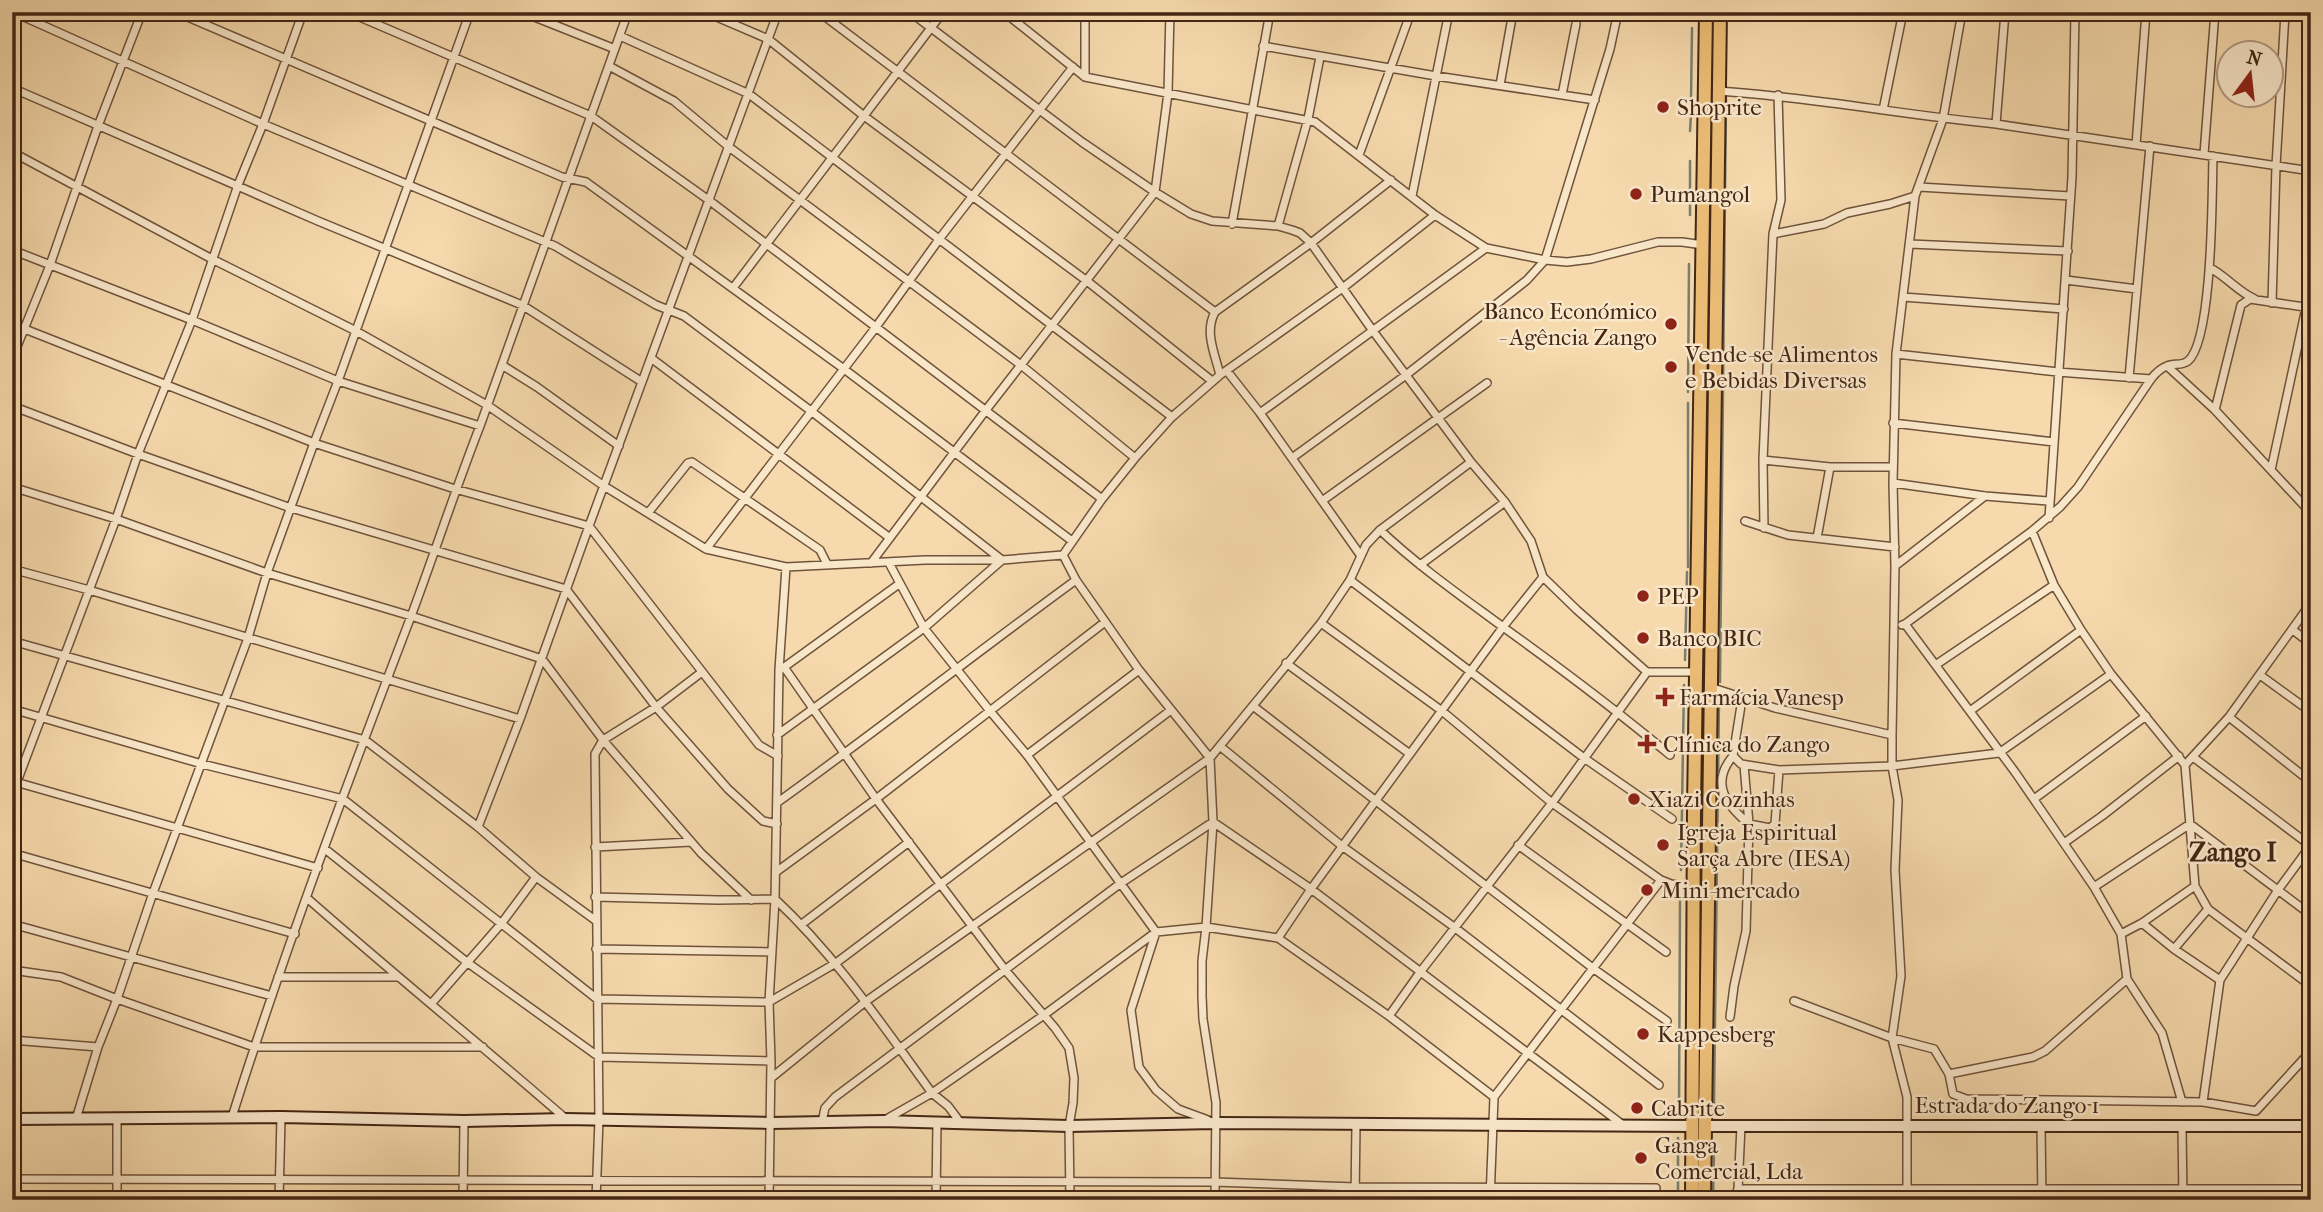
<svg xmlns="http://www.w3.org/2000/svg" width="2323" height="1212" font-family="'IM FELL French Canon',serif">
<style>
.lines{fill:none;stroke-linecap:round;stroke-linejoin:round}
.stream{stroke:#797f6e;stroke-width:2.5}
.street-casing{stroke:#70533b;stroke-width:10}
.secondary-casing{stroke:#442615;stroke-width:14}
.primary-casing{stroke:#442615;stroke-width:16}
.street{stroke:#f9e7ca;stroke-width:7}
.secondary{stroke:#f9e7ca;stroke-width:10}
.primary{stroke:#ebbd76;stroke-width:12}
.poi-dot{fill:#8f2418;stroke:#f9e7ca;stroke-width:2.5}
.labels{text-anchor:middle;stroke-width:5;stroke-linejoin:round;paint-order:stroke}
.poi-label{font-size:23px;fill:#442615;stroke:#f9e7ca;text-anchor:start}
.street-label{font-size:23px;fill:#442615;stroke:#f9e7ca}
.quarter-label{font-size:26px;font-weight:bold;fill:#442615;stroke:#f9e7ca}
</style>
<rect width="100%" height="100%" fill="#f6daad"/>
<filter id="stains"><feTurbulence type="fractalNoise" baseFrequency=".00286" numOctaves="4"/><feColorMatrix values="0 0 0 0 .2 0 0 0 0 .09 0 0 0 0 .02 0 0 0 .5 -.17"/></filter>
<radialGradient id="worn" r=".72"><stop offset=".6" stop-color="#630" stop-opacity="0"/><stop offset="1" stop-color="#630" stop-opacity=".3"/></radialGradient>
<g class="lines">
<!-- stream -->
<path class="stream" d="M1691,101L1692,28
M1690,131L1691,115
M1690,161V215
M1688,392L1689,264
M1688,567V403
M1685,660L1687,572
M1720,682L1726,99
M1681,870L1684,685
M1714,1103L1719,700
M1679,1114L1680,895
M1678,1200V1138
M1713,1200L1714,1148"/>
<!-- street casing -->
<g class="street-casing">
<path id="street" d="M13,12L263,124L555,246L656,305L684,316L811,411L1002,560L924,628L777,735
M176,12L562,177L586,182L844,369L1072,541
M348,12L591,116L710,201L1102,499
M522,12L615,49
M705,12L768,39L864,116L1087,281L1212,381
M819,12L1215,312
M910,12L1082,142L1155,192L1191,214L1212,221L1278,226L1292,230L1300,233L1311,243L1373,331L1471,462L1505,502L1531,541L1543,577L1577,610L1647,672H1697
M1004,12L1085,77L1315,122L1435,215L1486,248L1545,260L1567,262L1591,259L1658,242H1682L1703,245
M2278,12L2311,17
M620,36L749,94L1172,417
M1263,46L1436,76L1595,100
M609,66L674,101L729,147L1021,365L1135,458
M1085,77V12
M1500,85L1513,12
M12,88L318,221L522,305L642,382
M1718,91C1811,97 1903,115 1996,124L2311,171
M1562,95L1576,24
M1883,110L1903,12
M1996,124L2005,12
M2136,145L2146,12
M12,152L212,259L356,331L487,405L604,486L706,549L786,567L925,560H1002L1063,555
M2204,154L2215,12
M1359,155L1411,12
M1919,187L2070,196
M1412,196L1449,12
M1232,224L1270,12
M1278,226L1308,119L1320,57
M1773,234L1824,224L1847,213L1890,204L1915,196
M1910,244L2068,251
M12,250L192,320L338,381L480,426
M2210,268C2226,276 2238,292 2255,299
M2066,280L2137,289
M733,288L943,12
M1903,297L2064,309
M2272,303L2276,166L2285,13
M12,324L314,443L455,489L589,526L759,745L778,756
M1896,354L2058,372L2151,379
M651,358L890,538
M12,359L50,265L98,126L142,12
M502,365L537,387L619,446
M2167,366L2215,410L2311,513
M1227,371L1260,413L1361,556
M1220,375C1215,354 1204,332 1215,312L1311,243L1391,180
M2129,378L2150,146
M12,406L138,454L291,508L566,589L656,707L728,789L763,821L777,824
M2215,410L2241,305L2250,299L2311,308
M1260,413L1486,248
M1893,423L2054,442
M1292,458L1406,375L1527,280L1545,260L1610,49L1618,12
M1763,460L1773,234L1781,200L1778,95
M2271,470L2306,308
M1893,483L1985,496L2048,501
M12,487L116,519L267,573L411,616L542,659L603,740L701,853L751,900
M1322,501L1487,383
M648,513L688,463L692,462L820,550L827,564
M2049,518L2072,177L2075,12
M1745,521L1788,535L1895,547
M1764,528L1763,460L1830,467H1893
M1380,530C1418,566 1461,596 1503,627C1560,668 1616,710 1670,755
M2032,531L2054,585L2081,630L2111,674L2185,765L2195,886L2208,909L2311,986
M1817,538L1830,467
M706,549L876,327L940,238L1073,67
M1063,555L1076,580L1139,670L1210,758L1213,822L1206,927L1202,961V996L1203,1019L1216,1103L1215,1200
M1063,555L1102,499L1135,458L1172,417L1220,375L1344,287L1435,215
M871,563L986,410L1155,192L1168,93L1170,12
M889,563L924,628L990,711L1027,755L1156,932L1131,1010L1139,1067L1156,1090L1178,1109L1208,1120
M1420,565L1505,502
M1895,566L1985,496
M12,569L89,590L520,719
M1350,580L1584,758L1672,819
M1321,623L1442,711L1552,803L1661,880L1671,884L1694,887
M1905,624L2032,531L2060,507L2078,487L2151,379C2155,374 2161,368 2167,366C2174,363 2182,366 2188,361C2213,340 2212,192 2213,156
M1902,625L1905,624L2015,772L2094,887L2121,934L2127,979L2162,1033L2182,1102
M2293,630L2311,644
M12,641L365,740L478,827L536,877L595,920
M1286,663L1410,754
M1937,664L2054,585
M784,667L876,799L1006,971L1055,1028L1069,1048L1074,1078L1073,1103L1069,1126L1070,1200
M783,668L899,584
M2260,675L2311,712
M1710,687L1775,708L1892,735
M1742,699L1733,756L1741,764L1779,770L1892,766L1999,753L2111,674
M1253,706L1594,969L1667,1021
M12,709L202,764L343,799L597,999L769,1002L836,963L1171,710
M1970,711L2081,630
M2229,717L2311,782
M1221,747L1342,846L1454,927L1659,1085
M1027,755L1139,670
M1733,756C1710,783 1726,805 1749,824
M2193,757L2311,846
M1744,765L1749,824
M2185,765L2229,717L2311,603
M12,781L318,868
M12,795L116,519L138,454L192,320L238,185L263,124L303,12
M2034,799L2146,716
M778,802C878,730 976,653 1076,580
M478,827L520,719L589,526L778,12
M2064,843L2102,816L2179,756
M1518,845L1666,952
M595,847L691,842
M325,849L468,963L599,1057L771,1061
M12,853L295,934
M776,872L876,799L1105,622
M2094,887L2190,824L2311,915
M595,897L718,900L775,899C836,956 883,1026 932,1093L948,1106L960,1122
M307,898C392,973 480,1044 566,1119
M2142,923L2174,949L2220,980L2203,1102
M12,924L272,996
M802,924L909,842
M2121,934L2142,923L2195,886
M1278,938L1311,889L1503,627L1543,577
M596,949L772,952
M2174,949L2208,909
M12,970L61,977L117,999L254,1047H483
M278,977H396
M2220,980L2278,890L2311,845
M1794,1001L1892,1038L1934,1049L1949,1074L1953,1094L1966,1099L2203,1102L2256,1111L2311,1051
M431,1004L501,924L536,877
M1389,1016L1421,971L1552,803L1647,672
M1730,1017L1734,986L1746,931L1749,824L1770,828L1775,824L1779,770
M12,1040L98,1047
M1949,1074L2033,1057L2045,1051L2127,979
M771,1078L865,1002L1210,758L1321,623L1350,580L1366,545L1380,530L1471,462
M1494,1097L1661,880
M232,1117C285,949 347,784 410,619C434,555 455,490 480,426L628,12
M76,1119L98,1047L117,999L153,893L248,638L267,573L314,443L338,381L470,12
M883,1121L932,1093L1044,1015L1156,932L1206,927L1278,938L1389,1016L1494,1097L1490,1200
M822,1122L825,1108L835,1097L1121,883L1213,822L1311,889L1623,1125
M2041,1126L2042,1200
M2182,1127L2183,1200
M12,1179L1215,1182L1355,1187L1656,1188
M1738,1189H2311
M117,1200V1120
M279,1200L281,1117
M463,1200L464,1121
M596,1200L599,1119L595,754L603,740L656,707L702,672
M769,1200L771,1061L769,1002L775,899L779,670L786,567
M936,1200L937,1122
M1355,1200L1356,1124
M1734,1200L1738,1189L1741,1126
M1907,1200V1097L1892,1038L1901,976L1895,870L1898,800L1892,766V735L1895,566L1893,483L1896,354L1915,196L1943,119L1962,12"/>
</g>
<!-- secondary casing -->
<g class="secondary-casing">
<path id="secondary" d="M12,1119L281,1117L464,1121L566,1119L771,1123L882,1121L1069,1126L1215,1123L1693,1126
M1704,1126H2311"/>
</g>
<!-- primary casing -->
<g class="primary-casing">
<path id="primary" d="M1692,1200L1694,807L1706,12
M1704,1200L1720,12"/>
</g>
<!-- street -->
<use href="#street" class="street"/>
<!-- secondary -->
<use href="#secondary" class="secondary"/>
<!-- primary -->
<use href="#primary" class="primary"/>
</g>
<!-- markers -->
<g class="poi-dot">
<circle cx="1663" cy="107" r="7"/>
<circle cx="1636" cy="194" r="7"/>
<circle cx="1671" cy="324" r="7"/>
<circle cx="1671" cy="367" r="7"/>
<circle cx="1643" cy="596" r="7"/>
<circle cx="1643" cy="638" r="7"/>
<path d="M1661.5 686.5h7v7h7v7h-7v7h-7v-7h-7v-7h7z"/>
<path d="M1643.5 733.5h7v7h7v7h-7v7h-7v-7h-7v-7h7z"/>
<circle cx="1634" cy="799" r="7"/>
<circle cx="1663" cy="845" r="7"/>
<circle cx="1647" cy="890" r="7"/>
<circle cx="1643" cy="1034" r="7"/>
<circle cx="1637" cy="1108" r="7"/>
<circle cx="1641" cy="1158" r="7"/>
</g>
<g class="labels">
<!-- poi labels -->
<g class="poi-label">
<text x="1677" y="115">Shoprite</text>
<text x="1650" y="202">Pumangol</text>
<text x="1657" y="319" text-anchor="end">Banco Económico<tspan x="1657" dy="26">- Agência Zango</tspan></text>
<text x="1685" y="362">Vende-se Alimentos<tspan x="1685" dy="26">e Bebidas Diversas</tspan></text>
<text x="1657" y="604">PEP</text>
<text x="1657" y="646">Banco BIC</text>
<text x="1679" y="705">Farmácia Vanesp</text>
<text x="1663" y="752">Clínica do Zango</text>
<text x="1648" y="807">Xiazi Cozinhas</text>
<text x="1677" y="840">Igreja Espiritual<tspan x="1677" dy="26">Sarça Abre (IESA)</tspan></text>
<text x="1661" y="898">Mini-mercado</text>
<text x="1657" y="1042">Kappesberg</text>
<text x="1651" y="1116">Cabrite</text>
<text x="1655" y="1153">Ganga<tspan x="1655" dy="26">Comercial, Lda</tspan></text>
</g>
<!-- street labels -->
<g class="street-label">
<text x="2007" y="1113">Estrada do Zango 1</text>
</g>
<!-- quarter labels -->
<g class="quarter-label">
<text x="2233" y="861">Zango I</text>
</g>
</g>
<!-- margin -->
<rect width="2323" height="1212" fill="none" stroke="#f6daad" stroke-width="42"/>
<rect x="14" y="14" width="2295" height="1184" fill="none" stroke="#442615" stroke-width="3.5"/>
<rect x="21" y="21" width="2281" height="1170" fill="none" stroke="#442615" stroke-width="2"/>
<!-- north arrow -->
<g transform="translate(2250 74) rotate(15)"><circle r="33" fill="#f9e7ca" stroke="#b19a82" stroke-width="2"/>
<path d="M0-5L12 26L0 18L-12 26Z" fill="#8f2418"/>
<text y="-10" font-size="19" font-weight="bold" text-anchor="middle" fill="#442615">N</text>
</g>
<rect width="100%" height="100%" filter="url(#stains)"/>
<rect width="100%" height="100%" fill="url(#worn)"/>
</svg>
